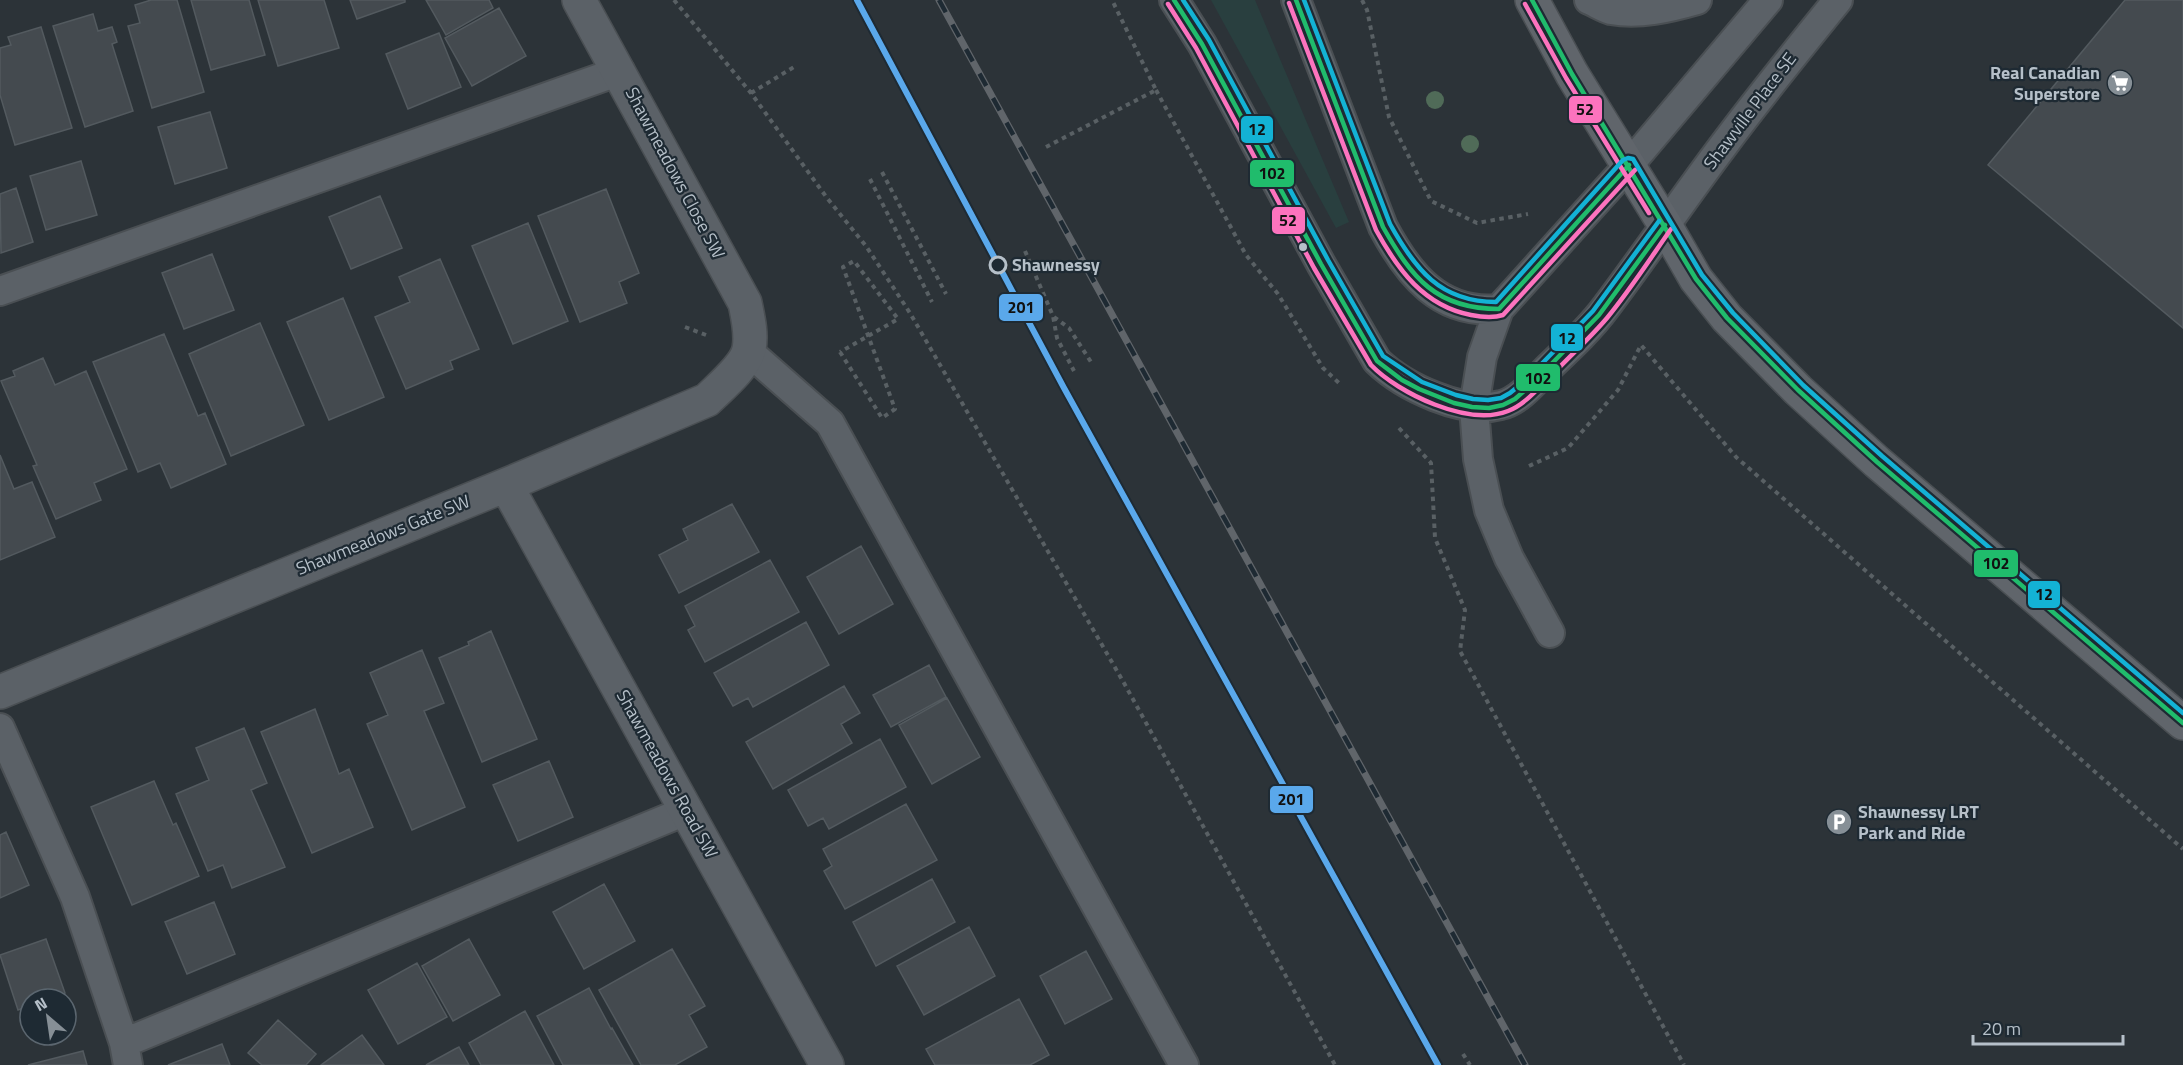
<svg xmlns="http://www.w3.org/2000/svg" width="2183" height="1065" font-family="'Titillium Web',sans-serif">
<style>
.green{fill:#293f3f}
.building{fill:#444a4f;stroke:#535a5f;stroke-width:1.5}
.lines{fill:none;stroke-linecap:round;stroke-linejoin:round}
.lane-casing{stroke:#4a4f53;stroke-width:32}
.street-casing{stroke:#4a4f53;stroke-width:36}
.secondary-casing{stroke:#4a4f53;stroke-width:36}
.path{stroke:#596064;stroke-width:4;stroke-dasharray:4.5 4.5;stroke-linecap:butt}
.lane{stroke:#5b6167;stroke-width:28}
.street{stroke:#5b6167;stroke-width:33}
.secondary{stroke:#60656b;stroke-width:33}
.rail-casing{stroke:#60656a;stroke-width:7}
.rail{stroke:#1e2a33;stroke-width:4.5;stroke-dasharray:14;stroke-linecap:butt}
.bus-1-casing{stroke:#1e2a33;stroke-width:9}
.bus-2-casing{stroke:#1e2a33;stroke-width:9}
.bus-3-casing{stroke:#1e2a33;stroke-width:9}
.bus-1{stroke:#20bc6c;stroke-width:4.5}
.bus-2{stroke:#fc73be;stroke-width:4.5}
.bus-3{stroke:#13b2d5;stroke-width:4.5}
.rail-1-casing{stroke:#1e2a33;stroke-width:10}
.rail-1{stroke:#5aa8eb;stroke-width:6}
.tree{fill:#506b58}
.bus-dot{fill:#b6c0c9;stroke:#1e2a33;stroke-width:2}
.stop-dot{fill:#1e2a33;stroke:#b6c0c9;stroke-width:3}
.labels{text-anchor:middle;stroke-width:4.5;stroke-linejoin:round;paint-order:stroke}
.poi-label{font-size:18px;font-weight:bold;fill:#b6c0c9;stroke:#1e2a33;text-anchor:end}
.street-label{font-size:18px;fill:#b6c0c9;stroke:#1e2a33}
.stop-label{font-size:18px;font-weight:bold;fill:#b6c0c9;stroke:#1e2a33;text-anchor:start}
.line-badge{stroke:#1e2a33;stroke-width:2}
.pale-badge-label{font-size:16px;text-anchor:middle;font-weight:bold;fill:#111}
</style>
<rect width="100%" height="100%" fill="#2c3338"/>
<!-- green -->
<path class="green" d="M1211,0H1255L1349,222L1336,228Z"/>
<!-- building -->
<path class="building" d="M151,0H177L204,92L152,108L128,26L140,23L135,5Z
M191,0H249L265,55L211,70Z
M258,0H324L339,48L278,66Z
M350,0H405V2L357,19Z
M426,0H489L493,8L446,35Z
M2125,0H2183V328L1988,165Z
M499,8L526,56L472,86L445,38Z
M93,14L98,31L112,27L117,42L112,44L133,111L85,127L53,26Z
M41,27L72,128L15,145L0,95V48L11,45L8,37Z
M439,33L461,87L408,109L386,54Z
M210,112L227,168L175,184L158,127Z
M81,161L97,215L46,230L30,176Z
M16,188L33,242L1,253L0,194Z
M606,189L639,273L619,282L627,303L580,322L538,216Z
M380,196L402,248L351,269L329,217Z
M528,223L568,321L513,344L472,246Z
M212,254L234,310L184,329L162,273Z
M440,259L479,349L450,361L453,369L406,389L375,317L410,302L399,277Z
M343,298L384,397L329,420L287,322Z
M260,323L304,425L231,456L189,354Z
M164,334L198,416L205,413L226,464L171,488L160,463L138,472L93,362Z
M43,358L55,385L86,371L127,469L94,483L101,500L56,519L33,466L37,465L1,381L15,376L13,371Z
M0,455L14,489L32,482L55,537L0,560Z
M732,504L759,552L679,593L659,555L688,540L683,529Z
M861,546L893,604L839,634L807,577Z
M770,560L799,612L705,662L688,630L695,626L685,606Z
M806,622L829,665L753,707L748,698L733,706L714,673Z
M491,631L537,739L482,762L439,658L469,645L468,642Z
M422,650L444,703L424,711L465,807L412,830L367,724L388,715L370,673Z
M929,665L946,697L891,727L873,695Z
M844,686L860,713L841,724L852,743L773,789L746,742Z
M947,698L980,757L932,784L899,725Z
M315,709L339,774L349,769L373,827L312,853L261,732Z
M244,728L267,783L251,790L285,867L232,888L223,865L208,871L176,794L209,780L196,748Z
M880,739L906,787L829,829L823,818L808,826L788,790Z
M549,761L573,817L518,841L493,785Z
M154,781L173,825L176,823L199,876L132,905L91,807Z
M906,804L937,860L845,909L824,871L832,866L823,849Z
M6,832L29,885L0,898V835Z
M932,879L955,922L876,966L853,922Z
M604,884L635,941L584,969L553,912Z
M214,902L235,954L187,974L165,922Z
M969,927L995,976L924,1015L897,966Z
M46,939L65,993L49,999H30V1006L18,1010L0,955Z
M469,939L500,995L453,1021L422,966Z
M672,949L705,1006L689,1015L707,1047L675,1065H641L599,990Z
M1086,951L1112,999L1065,1024L1040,976Z
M417,963L447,1017L398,1044L368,990Z
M589,988L611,1029L612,1028L633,1065H563L537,1016Z
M1019,999L1049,1055L1030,1065H935L926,1049Z
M525,1011L554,1065H481L469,1043Z
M278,1020L316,1054L306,1065H262L248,1053Z
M362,1035L384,1065H321Z
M222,1044L230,1065H168Z
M459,1047L469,1065H426L455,1049Z
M83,1051L87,1065H28Z"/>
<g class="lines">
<!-- lane casing -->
<g class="lane-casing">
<path id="lane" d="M1174,0L1202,44L1321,264L1377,361C1404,387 1463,415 1501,405C1519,401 1534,382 1547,369C1567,350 1589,330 1606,307C1646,254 1683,199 1723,146C1760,96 1799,48 1838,0
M1296,0L1383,227C1408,274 1440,315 1499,309
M1589,0C1596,3 1604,8 1611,10C1640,15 1669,8 1697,0
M0,291L620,71
M749,352L830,423L1184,1065
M1550,633L1509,558L1489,510L1478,459L1474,407L1482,357L1499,309L1629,165L1768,0
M0,728L75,897L124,1043L128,1065
M124,1043L688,810"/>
</g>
<!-- street casing -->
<g class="street-casing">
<path id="street" d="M506,485L827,1065
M0,692L506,485L707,400C719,388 746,366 749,349C752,334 748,318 745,303L579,0"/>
</g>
<!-- secondary casing -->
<g class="secondary-casing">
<path id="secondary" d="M1532,0L1572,74L1665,225L1696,279L1727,318L1798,390L1877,462L2183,723"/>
</g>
<!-- path -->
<path class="path" d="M674,0L751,93L827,198L866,246L910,313L1124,683L1335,1065
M1362,0L1367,10L1389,117L1431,201L1477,223L1528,214
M1156,90L1246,255L1278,294L1323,368L1340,384
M751,93L794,67
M1046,147L1156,90L1112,0
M882,172L946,294
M870,179L932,302
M1025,251L1053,316L1057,338L1074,371
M1054,317L1069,328L1091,362
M685,327L706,335
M840,352L882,418L895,409L843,267L854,261L898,319L840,352
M1399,428L1431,463L1435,538L1465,610L1460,651L1684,1065
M1529,466L1568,448L1618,390L1641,345L1736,457L2183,849
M1463,1054L1470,1065"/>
<!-- lane -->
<use href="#lane" class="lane"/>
<!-- street -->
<use href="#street" class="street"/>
<!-- secondary -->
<use href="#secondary" class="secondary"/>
<!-- rail casing -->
<g class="rail-casing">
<path id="rail" d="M939,0L1525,1065"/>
</g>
<!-- rail -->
<use href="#rail" class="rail"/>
<!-- bus-1 casing -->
<g class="bus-1-casing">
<path id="bus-1" d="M1174,0L1202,44L1321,264L1377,361L1402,380L1419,389L1454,403L1472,407L1489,408L1503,405L1515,399L1531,385L1599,315L1665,225
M1296,0L1383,227C1412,278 1436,309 1499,309L1629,165
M1532,0L1572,74L1696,279L1727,318L1798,390L1877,462L2183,723"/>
</g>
<!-- bus-2 casing -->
<g class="bus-2-casing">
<path id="bus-2" d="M1289,3L1376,230C1398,270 1424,306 1471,315C1481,317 1494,318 1503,315L1635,170
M1168,4L1196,48L1314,268L1371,365C1398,393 1468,427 1508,411C1526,404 1539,387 1553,374C1571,355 1590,338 1607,318C1630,290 1650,259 1671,229
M1525,4L1566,78L1649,213"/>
</g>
<!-- bus-3 casing -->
<g class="bus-3-casing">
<path id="bus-3" d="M1183,0L1209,40L1328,260L1383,356L1422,382L1456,395L1473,399L1488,400L1501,398L1510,393L1526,380L1593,311L1659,221
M1304,0L1390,224C1415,269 1440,302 1496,302L1623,160L1628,158L1633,159L1702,275L1733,313L1803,385L1882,456L2183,713"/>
</g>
<!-- bus-1 -->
<use href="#bus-1" class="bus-1"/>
<!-- bus-2 -->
<use href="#bus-2" class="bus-2"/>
<!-- bus-3 -->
<use href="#bus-3" class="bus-3"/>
<!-- rail-1 casing -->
<g class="rail-1-casing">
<path id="rail-1" d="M857,0L1064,388L1438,1065"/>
</g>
<!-- rail-1 -->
<use href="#rail-1" class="rail-1"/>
</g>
<!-- trees -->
<g class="tree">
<circle cx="1435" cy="100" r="9"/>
<circle cx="1470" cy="144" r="9"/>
</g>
<!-- icons -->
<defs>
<g id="supermarket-disc" transform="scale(1.35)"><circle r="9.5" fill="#868f96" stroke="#1e2a33"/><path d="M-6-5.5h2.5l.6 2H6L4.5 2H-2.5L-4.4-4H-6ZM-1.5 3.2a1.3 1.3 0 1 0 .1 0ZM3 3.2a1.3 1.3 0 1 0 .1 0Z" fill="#fff"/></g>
<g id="parking-disc" transform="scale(1.35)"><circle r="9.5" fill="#868f96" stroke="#1e2a33"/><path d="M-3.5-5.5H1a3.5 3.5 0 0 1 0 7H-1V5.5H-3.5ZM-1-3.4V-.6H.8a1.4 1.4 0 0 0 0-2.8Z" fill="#fff"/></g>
</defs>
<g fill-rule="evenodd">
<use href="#supermarket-disc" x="2120" y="83"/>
<use href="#parking-disc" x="1839" y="822"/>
</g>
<!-- markers -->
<circle class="bus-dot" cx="1303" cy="247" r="5"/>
<circle class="stop-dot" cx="998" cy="265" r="8"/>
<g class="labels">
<!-- poi labels -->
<g class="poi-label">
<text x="2100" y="79">Real Canadian<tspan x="2100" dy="21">Superstore</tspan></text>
<text x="1858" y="818" text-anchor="start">Shawnessy LRT<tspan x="1858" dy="21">Park and Ride</tspan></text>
</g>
<!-- street labels -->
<g class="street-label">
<text transform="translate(1750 111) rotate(-53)" y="6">Shawville Place SE</text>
<text transform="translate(675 173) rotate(62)" y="6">Shawmeadows Close SW</text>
<text transform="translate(383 535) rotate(-22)" y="6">Shawmeadows Gate SW</text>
<text transform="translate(667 774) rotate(61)" y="6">Shawmeadows Road SW</text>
</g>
<!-- stop labels -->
<g class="stop-label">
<text x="1012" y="271">Shawnessy</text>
</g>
</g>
<g class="line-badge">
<rect x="1568" y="95" width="35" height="29" rx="6" fill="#fc73be"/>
<rect x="1240" y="115" width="34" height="29" rx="6" fill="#13b2d5"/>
<rect x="1249" y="159" width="46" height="29" rx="6" fill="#20bc6c"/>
<rect x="1271" y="206" width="35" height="29" rx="6" fill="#fc73be"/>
<rect x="998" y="293" width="46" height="29" rx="6" fill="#5aa8eb"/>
<rect x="1550" y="323" width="34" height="29" rx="6" fill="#13b2d5"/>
<rect x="1515" y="363" width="46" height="29" rx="6" fill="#20bc6c"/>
<rect x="1973" y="549" width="46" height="29" rx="6" fill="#20bc6c"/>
<rect x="2027" y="580" width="34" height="29" rx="6" fill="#13b2d5"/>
<rect x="1269" y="785" width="45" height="29" rx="6" fill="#5aa8eb"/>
</g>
<g class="pale-badge-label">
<text x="1585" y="115">52</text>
<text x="1257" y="135">12</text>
<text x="1272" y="179">102</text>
<text x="1288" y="226">52</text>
<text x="1021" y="313">201</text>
<text x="1567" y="344">12</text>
<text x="1538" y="384">102</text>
<text x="1996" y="569">102</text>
<text x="2044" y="600">12</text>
<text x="1291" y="805">201</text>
</g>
<!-- north arrow -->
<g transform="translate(48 1017) rotate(331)"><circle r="28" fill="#1e2a33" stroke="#5b666f" stroke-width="1.5"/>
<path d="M0-4.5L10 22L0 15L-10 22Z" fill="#868f96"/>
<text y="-9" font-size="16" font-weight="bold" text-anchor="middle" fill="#b6c0c9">N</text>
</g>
<!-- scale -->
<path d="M1973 1035v9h150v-9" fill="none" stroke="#b6c0c9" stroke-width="3"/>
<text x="1982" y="1035" font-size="18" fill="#b6c0c9" stroke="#1e2a33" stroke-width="4.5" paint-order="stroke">20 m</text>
</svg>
